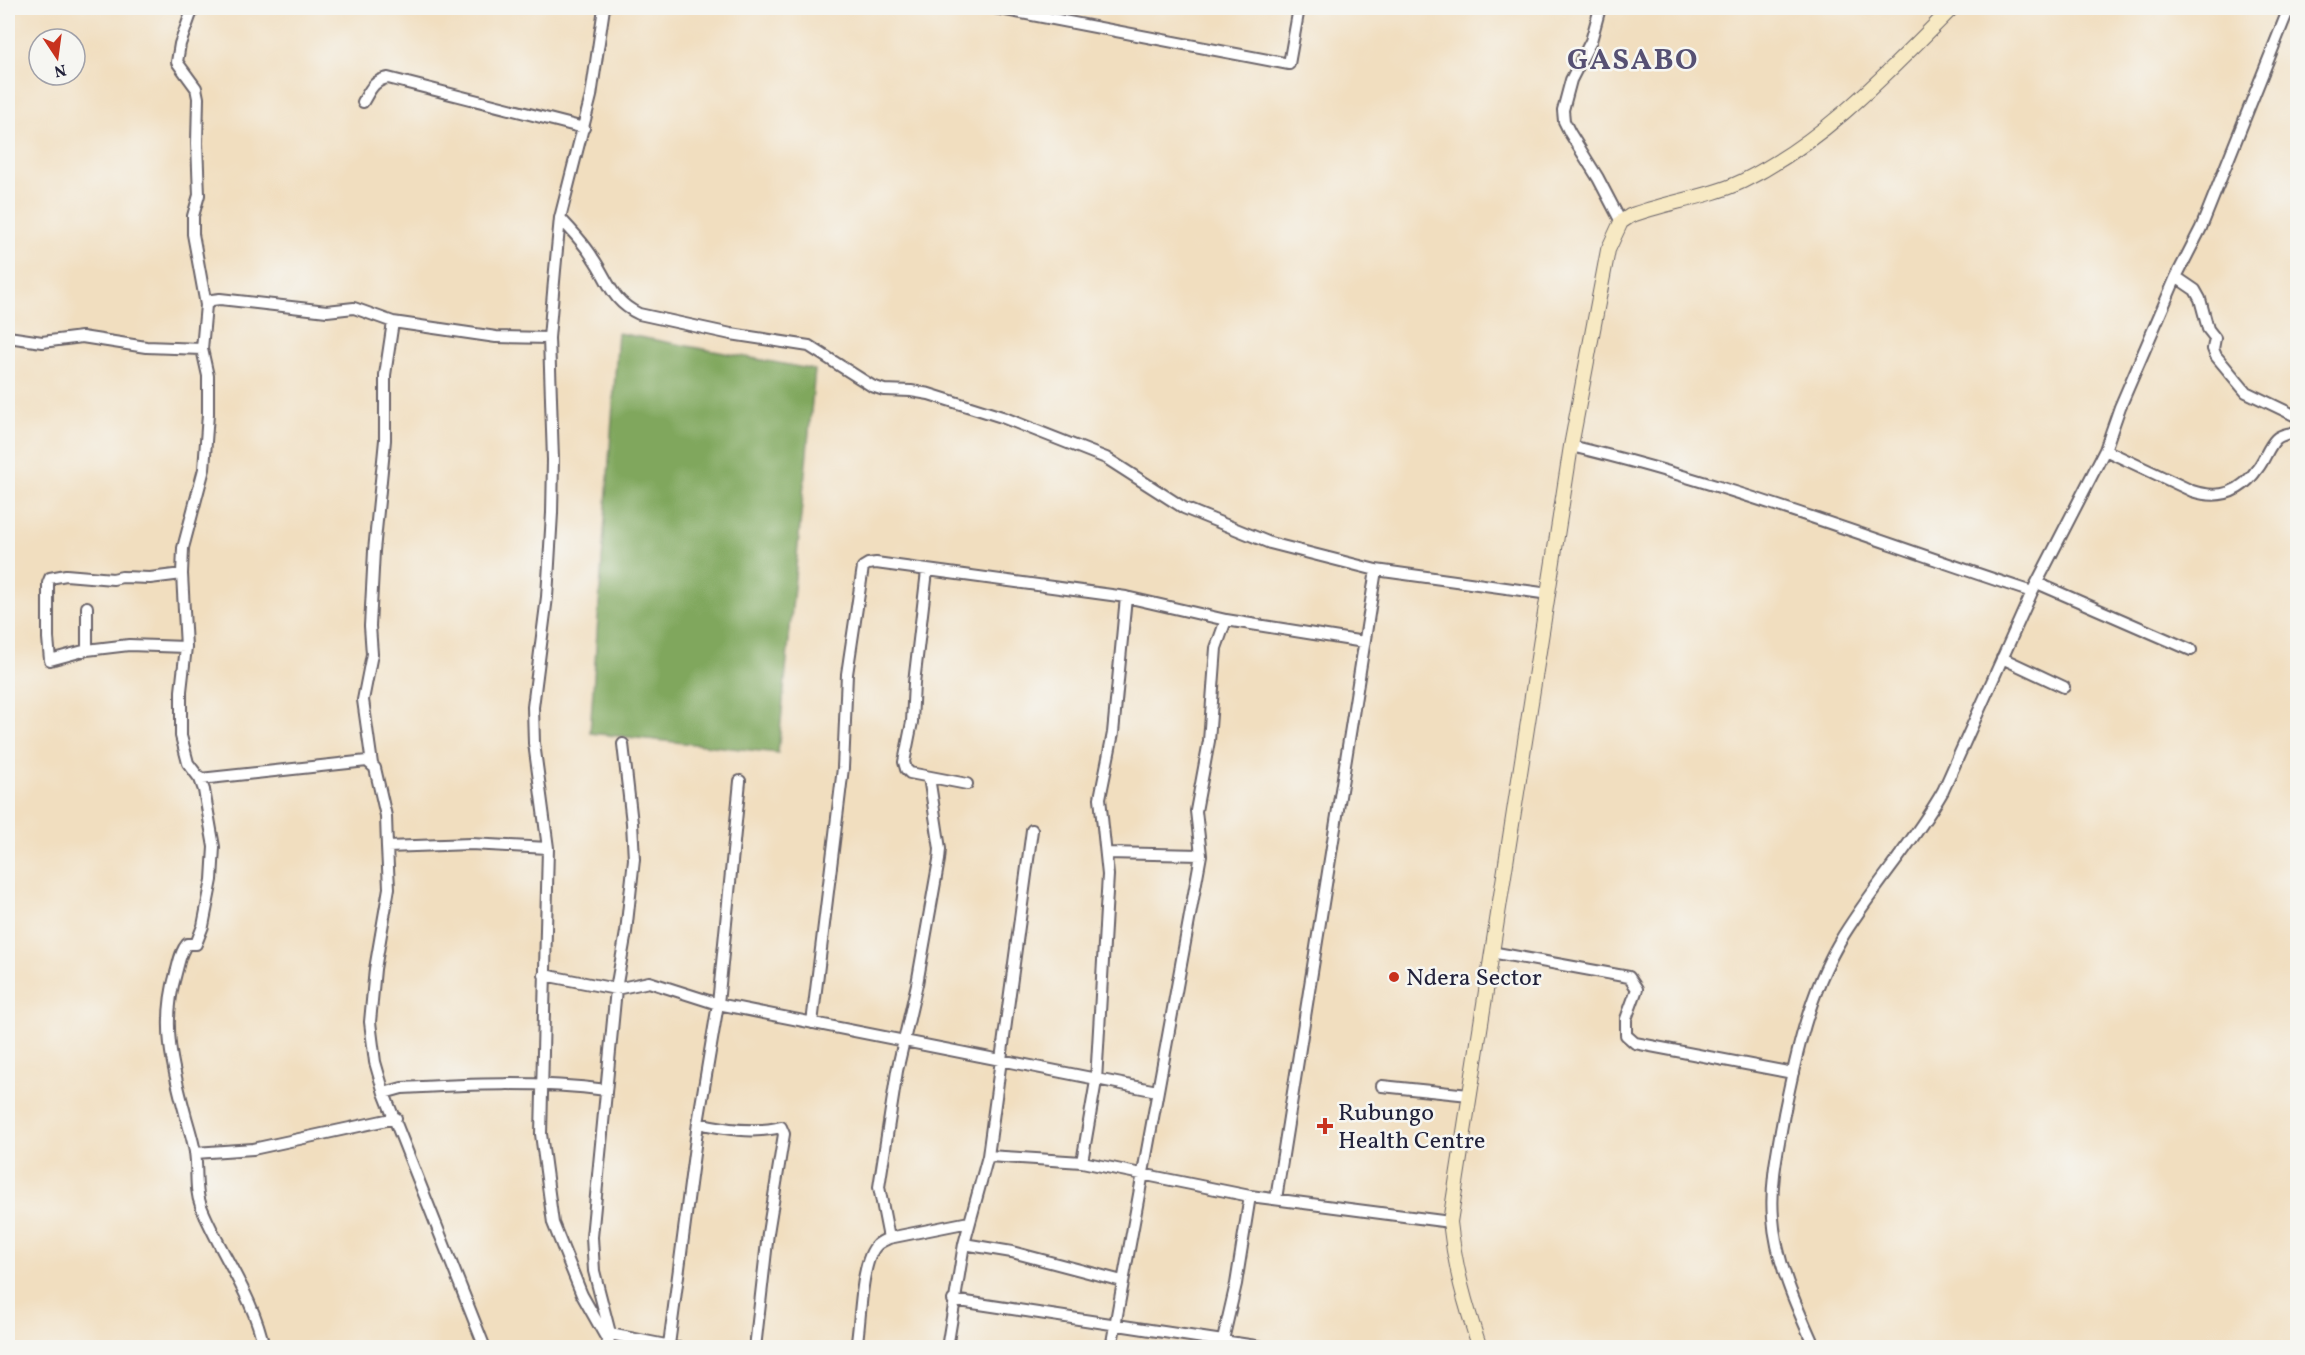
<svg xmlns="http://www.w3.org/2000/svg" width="2305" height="1355" font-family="Vollkorn,serif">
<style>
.forest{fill:#80a75d;stroke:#51644c;stroke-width:1.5}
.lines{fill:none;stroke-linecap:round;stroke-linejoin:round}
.street-casing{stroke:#6a6469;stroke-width:14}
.secondary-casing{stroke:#6a6469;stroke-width:16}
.street{stroke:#fff;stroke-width:10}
.secondary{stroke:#f7e9c3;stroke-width:14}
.poi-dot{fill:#c8321e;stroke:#f6f6f2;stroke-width:2}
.labels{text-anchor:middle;stroke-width:5;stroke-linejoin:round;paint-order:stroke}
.poi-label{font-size:24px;fill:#22223b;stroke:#f6f6f2;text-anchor:start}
.district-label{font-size:30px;font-weight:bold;letter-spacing:1.5px;fill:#565073;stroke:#f6f6f2}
</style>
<rect width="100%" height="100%" fill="#f6f6f2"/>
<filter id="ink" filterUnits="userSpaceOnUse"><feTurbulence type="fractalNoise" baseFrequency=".0167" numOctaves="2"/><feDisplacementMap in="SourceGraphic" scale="12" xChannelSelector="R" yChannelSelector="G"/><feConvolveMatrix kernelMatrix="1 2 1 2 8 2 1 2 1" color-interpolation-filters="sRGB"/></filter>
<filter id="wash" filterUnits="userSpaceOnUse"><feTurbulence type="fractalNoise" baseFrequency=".008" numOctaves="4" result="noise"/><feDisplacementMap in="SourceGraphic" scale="24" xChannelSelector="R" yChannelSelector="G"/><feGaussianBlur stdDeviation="1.35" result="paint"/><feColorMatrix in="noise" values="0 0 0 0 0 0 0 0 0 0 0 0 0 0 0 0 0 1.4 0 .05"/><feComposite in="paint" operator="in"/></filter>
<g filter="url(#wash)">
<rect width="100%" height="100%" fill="#f1debf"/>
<!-- forest -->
<path class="forest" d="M618,333L815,370L778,753L590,733Z"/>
</g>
<g filter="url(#ink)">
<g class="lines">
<!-- street casing -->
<g class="street-casing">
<path id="street" d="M193,8L180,44L177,62L196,88L198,98L197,143L199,195L193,216V234L206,305
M604,8L591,96L560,218L555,270L549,338L553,460L552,513L547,597L533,707L534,743L548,848L541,1134L553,1223L582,1295L612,1348
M995,8L1289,64L1299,8
M1600,8L1591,41L1571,80L1563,110L1564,121L1570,133L1598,178L1621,222
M363,102C370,90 374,80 388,78L584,128
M560,218C572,231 584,243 593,258C609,281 611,301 639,314L731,334L809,346L872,386L884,390L911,391L929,394L1002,417L1106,458L1184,508L1270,543L1376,570L1549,594
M2176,277L2195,290L2200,299L2208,329L2215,338L2213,349L2216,356L2246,392L2298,417
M8,337L42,342L82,337L146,347L202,349
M1571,446C1728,483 1879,542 2032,592
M2105,450L2192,491C2220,500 2241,493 2258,468C2265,459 2268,447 2276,439C2282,433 2291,435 2298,430
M927,571L914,683L912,722L904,762L906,769L910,773L967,784
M182,574L150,578L122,577L113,579L66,575L50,578L48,583V638L50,660L87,650L129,645L186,647
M2037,583L2191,650
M87,607V650
M2002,658L2064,687
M372,764L363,700L372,654L370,626L374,551L385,440V375L393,322
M200,779L367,761L375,768L386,816L387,847L389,888L375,969L370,1022L375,1062L384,1093L485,1348
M387,847L471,844L548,848
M1106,853L1201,855
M1491,952L1629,977L1637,989L1626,1019V1035L1635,1043L1793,1073
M544,975L616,989L649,982L718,1004L1157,1091
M812,1023L843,768L847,674L863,567L868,564L876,563L1126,597L1226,620L1364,642
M1382,1086L1469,1095
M384,1093L402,1088C470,1084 538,1081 606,1090
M698,1123C724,1129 754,1134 781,1127L784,1134L768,1233L755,1348
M195,1153L253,1149L396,1118
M988,1156L1082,1162L1250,1196L1450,1222
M1082,1162L1096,1081L1108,875L1100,798L1113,733L1126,597
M1276,1199L1376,570
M889,1238L969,1222
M964,1244L1012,1252L1122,1281
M953,1300L1269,1348
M605,1333L681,1348
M610,1333L594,1271L592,1237L616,989L626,932L634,859L632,823L623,744
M1223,1340L1236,1284L1250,1196
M669,1345L698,1123L718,1004L740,781
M264,1348C254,1296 220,1254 201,1206C194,1188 198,1171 195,1152C193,1140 189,1128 186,1117C172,1066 161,1025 176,973C179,963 180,952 187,944H196L203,926L212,880L214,847L204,790L200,779L188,763L181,736V691L186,647L182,574L183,548L204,469L208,414V376L202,349L206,305L212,300L220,299L327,311L354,308L393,322L496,337L549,338
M856,1348C861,1324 860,1261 877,1245C880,1242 885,1240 889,1238L879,1187L897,1071L917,984L939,860L940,849L929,777
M947,1348L964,1244L988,1156L1032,830
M1111,1348L1201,855L1196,811L1209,741L1216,648L1226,620
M1815,1348C1797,1308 1776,1262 1773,1218C1770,1183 1778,1148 1784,1114C1796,1055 1809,994 1840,941C1871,889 1913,844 1943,791L2032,592L2105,450L2120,407L2176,277L2201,228L2289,8"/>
</g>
<!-- secondary casing -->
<g class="secondary-casing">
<path id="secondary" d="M1480,1348C1465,1304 1455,1268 1450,1222L1571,446L1608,250L1621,222L1630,216C1666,202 1707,198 1743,181C1826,140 1888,72 1952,8"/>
</g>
<!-- street -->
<use href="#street" class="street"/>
<!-- secondary -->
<use href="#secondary" class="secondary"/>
</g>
</g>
<!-- markers -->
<g class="poi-dot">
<circle cx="1394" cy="977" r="6"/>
<path d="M1322 1117h6v6h6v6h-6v6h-6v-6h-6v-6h6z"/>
</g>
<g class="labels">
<!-- poi labels -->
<g class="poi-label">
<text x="1406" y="985">Ndera Sector</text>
<text x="1338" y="1120">Rubungo<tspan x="1338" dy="28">Health Centre</tspan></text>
</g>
<!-- district labels -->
<g class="district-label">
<text x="1633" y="69">GASABO</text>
</g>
</g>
<!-- margin -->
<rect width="2305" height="1355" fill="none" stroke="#f6f6f2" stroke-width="30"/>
<!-- north arrow -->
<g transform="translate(57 57) rotate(167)"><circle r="28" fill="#f6f6f2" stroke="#a1a1a9" stroke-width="1.5"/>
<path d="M0-4.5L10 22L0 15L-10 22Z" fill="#c8321e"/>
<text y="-9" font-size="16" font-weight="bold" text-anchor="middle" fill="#22223b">N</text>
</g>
</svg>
